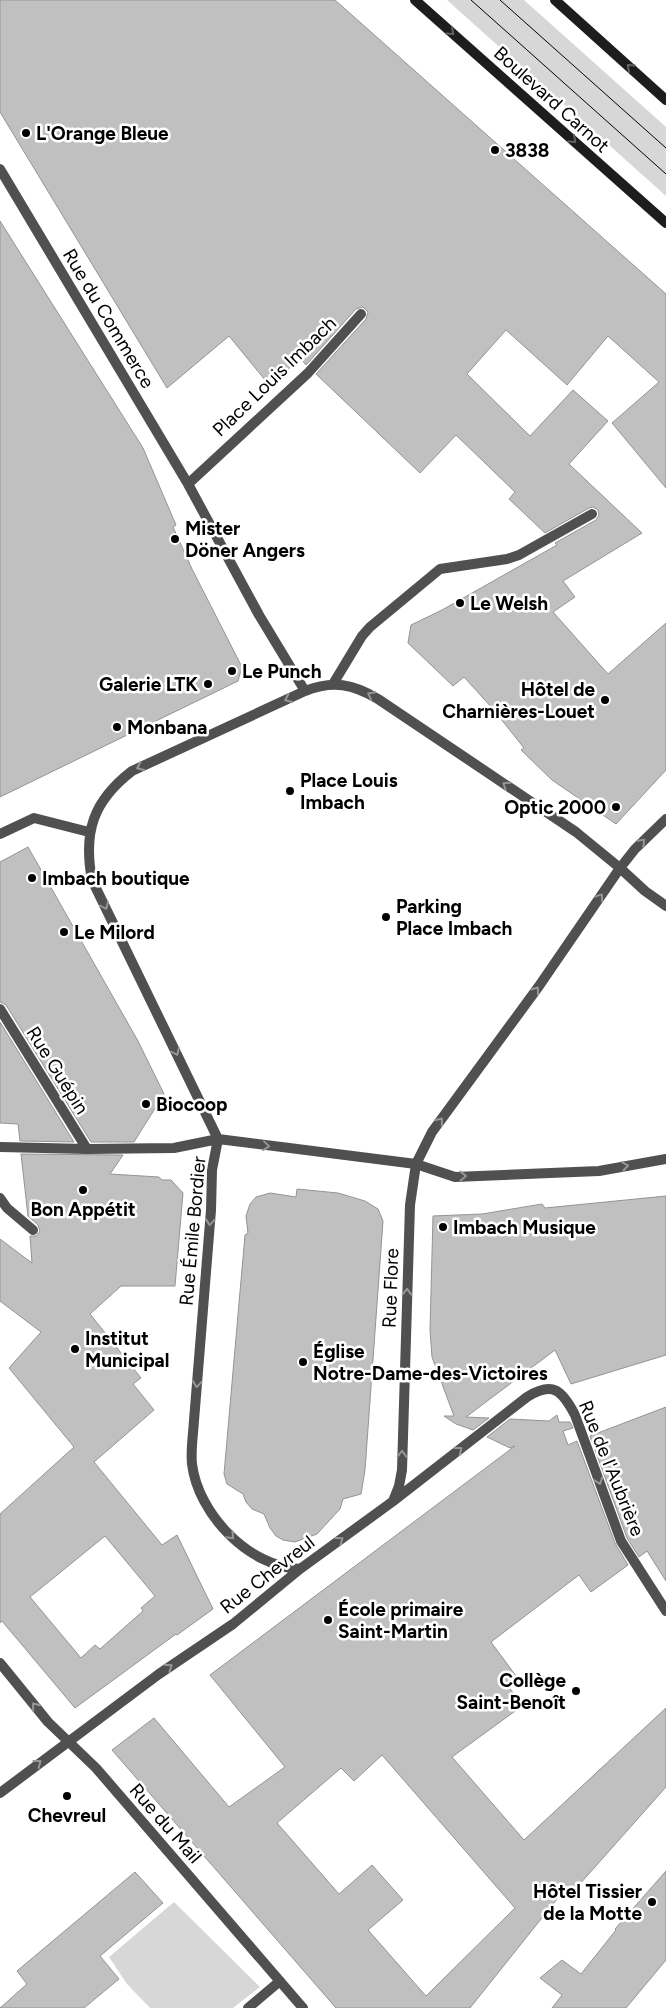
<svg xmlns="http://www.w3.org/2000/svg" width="666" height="2008" font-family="Figtree,sans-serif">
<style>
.green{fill:#d7d7d7}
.building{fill:#c0c0c0;stroke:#949494;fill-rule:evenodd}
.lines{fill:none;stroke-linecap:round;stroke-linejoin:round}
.lane{stroke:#505050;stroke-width:10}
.street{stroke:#505050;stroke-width:10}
.secondary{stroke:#1d1d1d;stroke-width:10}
.tram{stroke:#000;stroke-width:1}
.oneway{stroke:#616161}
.oneway2{stroke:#969696}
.poi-dot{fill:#000;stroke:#fff;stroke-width:2}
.labels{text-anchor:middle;stroke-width:5;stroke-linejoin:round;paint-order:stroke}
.street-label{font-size:19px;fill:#000;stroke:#fff}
.poi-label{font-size:19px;font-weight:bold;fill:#000;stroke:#fff;text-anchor:start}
</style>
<rect width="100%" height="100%" fill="#fff"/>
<!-- green -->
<path class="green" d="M447,0H524L666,127V196Z
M174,1902L260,1987L233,2008H150L127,1984L109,1957Z"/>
<!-- building -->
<path class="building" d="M0,0H335L666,294V488L612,423L659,382L608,336L567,385L506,330L467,374L530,436L573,390L608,421L569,464L642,533L563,581L575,597L553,612L608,674L666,623V770L616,824L552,780L521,750L524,748L493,709L464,677L453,686L408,643L411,625L442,610L557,545L555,543L596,520L599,515L598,510L593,507L589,508L545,533L509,499L515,492L456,435L420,473L316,374L366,319L368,312L363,307L356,309L306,365L300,358L270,386L229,336L167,388L0,112Z
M0,221L143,448L176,525L173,527L192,569L242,667L238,681L0,797Z
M28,847L138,1041L164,1094L134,1142H91L6,1005L0,1002V862Z
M0,1022L74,1142L20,1141L18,1124L0,1123Z
M21,1154L123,1155L110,1174L159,1177L162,1180H171L183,1193L175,1286H121L90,1314L141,1378L133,1384L154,1410L94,1462L162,1545L177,1535L213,1609L177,1635L176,1634L75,1708L2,1621L0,1623V1514L74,1447L9,1368L41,1332L0,1301V1239L32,1263L30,1236H36L40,1231L38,1225L28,1216ZM105,1536L155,1596L141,1608L143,1611L100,1649L95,1645L81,1658L30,1597Z
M297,1189L338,1193L365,1201L378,1209L383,1221L365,1470L361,1494L343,1499L340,1509L317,1534L295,1542L283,1540L276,1536L270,1528L264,1514L252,1509L246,1502L243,1494L227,1484L224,1474L245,1235L248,1233L246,1216L250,1204L256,1197L270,1193L296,1197Z
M666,1196V1355L571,1384L555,1350L466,1417L489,1418L473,1430L456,1424L444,1416H454L432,1357L430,1330L433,1216L482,1214L542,1204L545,1208Z
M666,1407V1581L647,1551L639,1557L627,1538L590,1436Z
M557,1415L559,1422H570L573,1428L563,1431L568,1445L577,1441L615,1543L628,1565L591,1592L579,1575L491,1642L519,1680L509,1687L522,1706L452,1757L524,1840L666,1708V1787L571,1894L565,1889L470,2008H336L112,1750L154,1718L229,1807L285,1767L210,1675L515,1446L510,1448L487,1437L510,1419L549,1421ZM382,1755L515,1908L426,1996L368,1930L403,1900L372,1865L339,1894L277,1823L341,1768L354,1781Z
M666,1871V1960L626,2008H552L562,1995L540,1978L562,1960L581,1974L616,1930L615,1929Z
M135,1872L163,1903L100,1956L119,1979L84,2008H0L27,1984L17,1971Z"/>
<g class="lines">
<!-- lane -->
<path class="lane" d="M333,684L362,636L370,627L440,569L507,559L519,555L592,514
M0,1198L7,1208L33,1230"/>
<!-- street -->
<path class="street" d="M0,169L188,484L259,615L305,691
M188,484L308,373L361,314
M0,834L34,818L89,832
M0,1009L87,1149
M218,1139L92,880C83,832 93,801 132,771L305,691C333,680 353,684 378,699L576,832L620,868L645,891L666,906
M218,1139L212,1170L211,1210L193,1433C192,1443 191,1454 192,1464C198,1514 249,1567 300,1569
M0,1147L87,1149L174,1148L218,1139L416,1164L455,1177L599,1171L666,1159
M393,1501L399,1486L402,1470L410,1205L416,1164L432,1132L539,986L620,868L635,849L666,819
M0,1663L48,1722L96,1768L303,2008
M0,1793L159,1674L233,1624L300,1569L392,1502L527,1397C553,1381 562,1390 575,1415L621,1541L666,1611
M248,2008L280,1981"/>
<!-- secondary -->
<path class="secondary" d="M415,0L666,223
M555,0L666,100"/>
<!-- tram -->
<path class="tram" d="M471,0L666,174
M500,0L666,148"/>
</g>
<!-- one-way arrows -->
<defs><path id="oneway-chevron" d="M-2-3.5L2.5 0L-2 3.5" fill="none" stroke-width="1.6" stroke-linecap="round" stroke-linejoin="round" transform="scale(1.25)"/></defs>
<g class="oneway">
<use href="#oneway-chevron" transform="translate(451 32) rotate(42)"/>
<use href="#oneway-chevron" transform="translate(630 67) rotate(-138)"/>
<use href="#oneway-chevron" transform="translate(573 140) rotate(42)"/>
</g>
<g class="oneway2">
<use href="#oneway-chevron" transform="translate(371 695) rotate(-152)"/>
<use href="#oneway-chevron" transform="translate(288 699) rotate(155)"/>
<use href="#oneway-chevron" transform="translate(140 767) rotate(156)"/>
<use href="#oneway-chevron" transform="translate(506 785) rotate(-146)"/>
<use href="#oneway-chevron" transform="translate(642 842) rotate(-45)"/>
<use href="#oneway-chevron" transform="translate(600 897) rotate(-56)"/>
<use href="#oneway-chevron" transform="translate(105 906) rotate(64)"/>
<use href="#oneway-chevron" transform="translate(536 990) rotate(-54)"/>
<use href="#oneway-chevron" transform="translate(176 1052) rotate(64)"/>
<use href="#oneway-chevron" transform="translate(440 1121) rotate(-52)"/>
<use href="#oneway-chevron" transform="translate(266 1146) rotate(7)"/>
<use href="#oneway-chevron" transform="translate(625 1166) rotate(-10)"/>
<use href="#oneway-chevron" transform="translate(463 1176) rotate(-1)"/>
<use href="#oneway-chevron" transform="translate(210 1222) rotate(95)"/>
<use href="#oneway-chevron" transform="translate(407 1292) rotate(-88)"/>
<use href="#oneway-chevron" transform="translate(197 1384) rotate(95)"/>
<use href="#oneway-chevron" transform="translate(459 1450) rotate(-38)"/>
<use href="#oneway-chevron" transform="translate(402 1454) rotate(-88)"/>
<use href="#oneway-chevron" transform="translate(599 1481) rotate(70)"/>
<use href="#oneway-chevron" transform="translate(231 1536) rotate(47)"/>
<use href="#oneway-chevron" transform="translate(340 1540) rotate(-36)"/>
<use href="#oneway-chevron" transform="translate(169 1667) rotate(-34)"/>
<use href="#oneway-chevron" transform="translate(35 1706) rotate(-129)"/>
<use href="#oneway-chevron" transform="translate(38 1763) rotate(-37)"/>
</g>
<!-- markers -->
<g class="poi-dot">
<circle cx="26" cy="133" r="5"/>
<circle cx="495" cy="150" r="5"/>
<circle cx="175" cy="539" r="5"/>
<circle cx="460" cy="603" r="5"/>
<circle cx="232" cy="671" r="5"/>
<circle cx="208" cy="684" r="5"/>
<circle cx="605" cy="700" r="5"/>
<circle cx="117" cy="727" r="5"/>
<circle cx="290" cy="791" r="5"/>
<circle cx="616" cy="807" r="5"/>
<circle cx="32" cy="878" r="5"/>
<circle cx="386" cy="917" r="5"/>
<circle cx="64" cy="932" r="5"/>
<circle cx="146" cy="1104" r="5"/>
<circle cx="83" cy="1190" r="5"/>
<circle cx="443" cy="1227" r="5"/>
<circle cx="75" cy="1349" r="5"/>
<circle cx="303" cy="1362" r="5"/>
<circle cx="328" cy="1620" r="5"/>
<circle cx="576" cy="1691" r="5"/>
<circle cx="67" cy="1796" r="5"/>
<circle cx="652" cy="1902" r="5"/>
</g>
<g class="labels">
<!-- street labels -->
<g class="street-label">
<text transform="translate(552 99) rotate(42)" y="7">Boulevard Carnot</text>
<text transform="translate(109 318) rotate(59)" y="7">Rue du Commerce</text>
<text transform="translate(274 376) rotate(-44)" y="7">Place Louis Imbach</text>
<text transform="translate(58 1070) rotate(58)" y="7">Rue Guépin</text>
<text transform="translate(192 1231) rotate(-85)" y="7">Rue Émile Bordier</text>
<text transform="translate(390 1288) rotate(-88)" y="7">Rue Flore</text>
<text transform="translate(612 1468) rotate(68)" y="7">Rue de l'Aubrière</text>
<text transform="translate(267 1574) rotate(-38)" y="7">Rue Chevreul</text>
<text transform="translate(166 1823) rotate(49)" y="7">Rue du Mail</text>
</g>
<!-- poi labels -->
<g class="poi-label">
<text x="36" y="140">L'Orange Bleue</text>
<text x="505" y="157">3838</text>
<text x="185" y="535">Mister<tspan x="185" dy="22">Döner Angers</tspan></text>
<text x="470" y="610">Le Welsh</text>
<text x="242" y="678">Le Punch</text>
<text x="198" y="691" text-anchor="end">Galerie LTK</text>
<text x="595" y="696" text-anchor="end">Hôtel de<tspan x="595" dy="22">Charnières-Louet</tspan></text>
<text x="127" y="734">Monbana</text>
<text x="300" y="787">Place Louis<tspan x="300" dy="22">Imbach</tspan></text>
<text x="606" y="814" text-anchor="end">Optic 2000</text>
<text x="42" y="885">Imbach boutique</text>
<text x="396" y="913">Parking<tspan x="396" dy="22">Place Imbach</tspan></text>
<text x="74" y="939">Le Milord</text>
<text x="156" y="1111">Biocoop</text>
<text x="83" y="1216" text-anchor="middle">Bon Appétit</text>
<text x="453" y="1234">Imbach Musique</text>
<text x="85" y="1345">Institut<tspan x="85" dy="22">Municipal</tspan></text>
<text x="313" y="1358">Église<tspan x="313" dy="22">Notre-Dame-des-Victoires</tspan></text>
<text x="338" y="1616">École primaire<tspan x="338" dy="22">Saint-Martin</tspan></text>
<text x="566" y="1687" text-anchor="end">Collège<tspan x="566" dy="22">Saint-Benoît</tspan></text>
<text x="67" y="1822" text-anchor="middle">Chevreul</text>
<text x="642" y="1898" text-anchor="end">Hôtel Tissier<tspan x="642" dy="22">de la Motte</tspan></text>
</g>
</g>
</svg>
